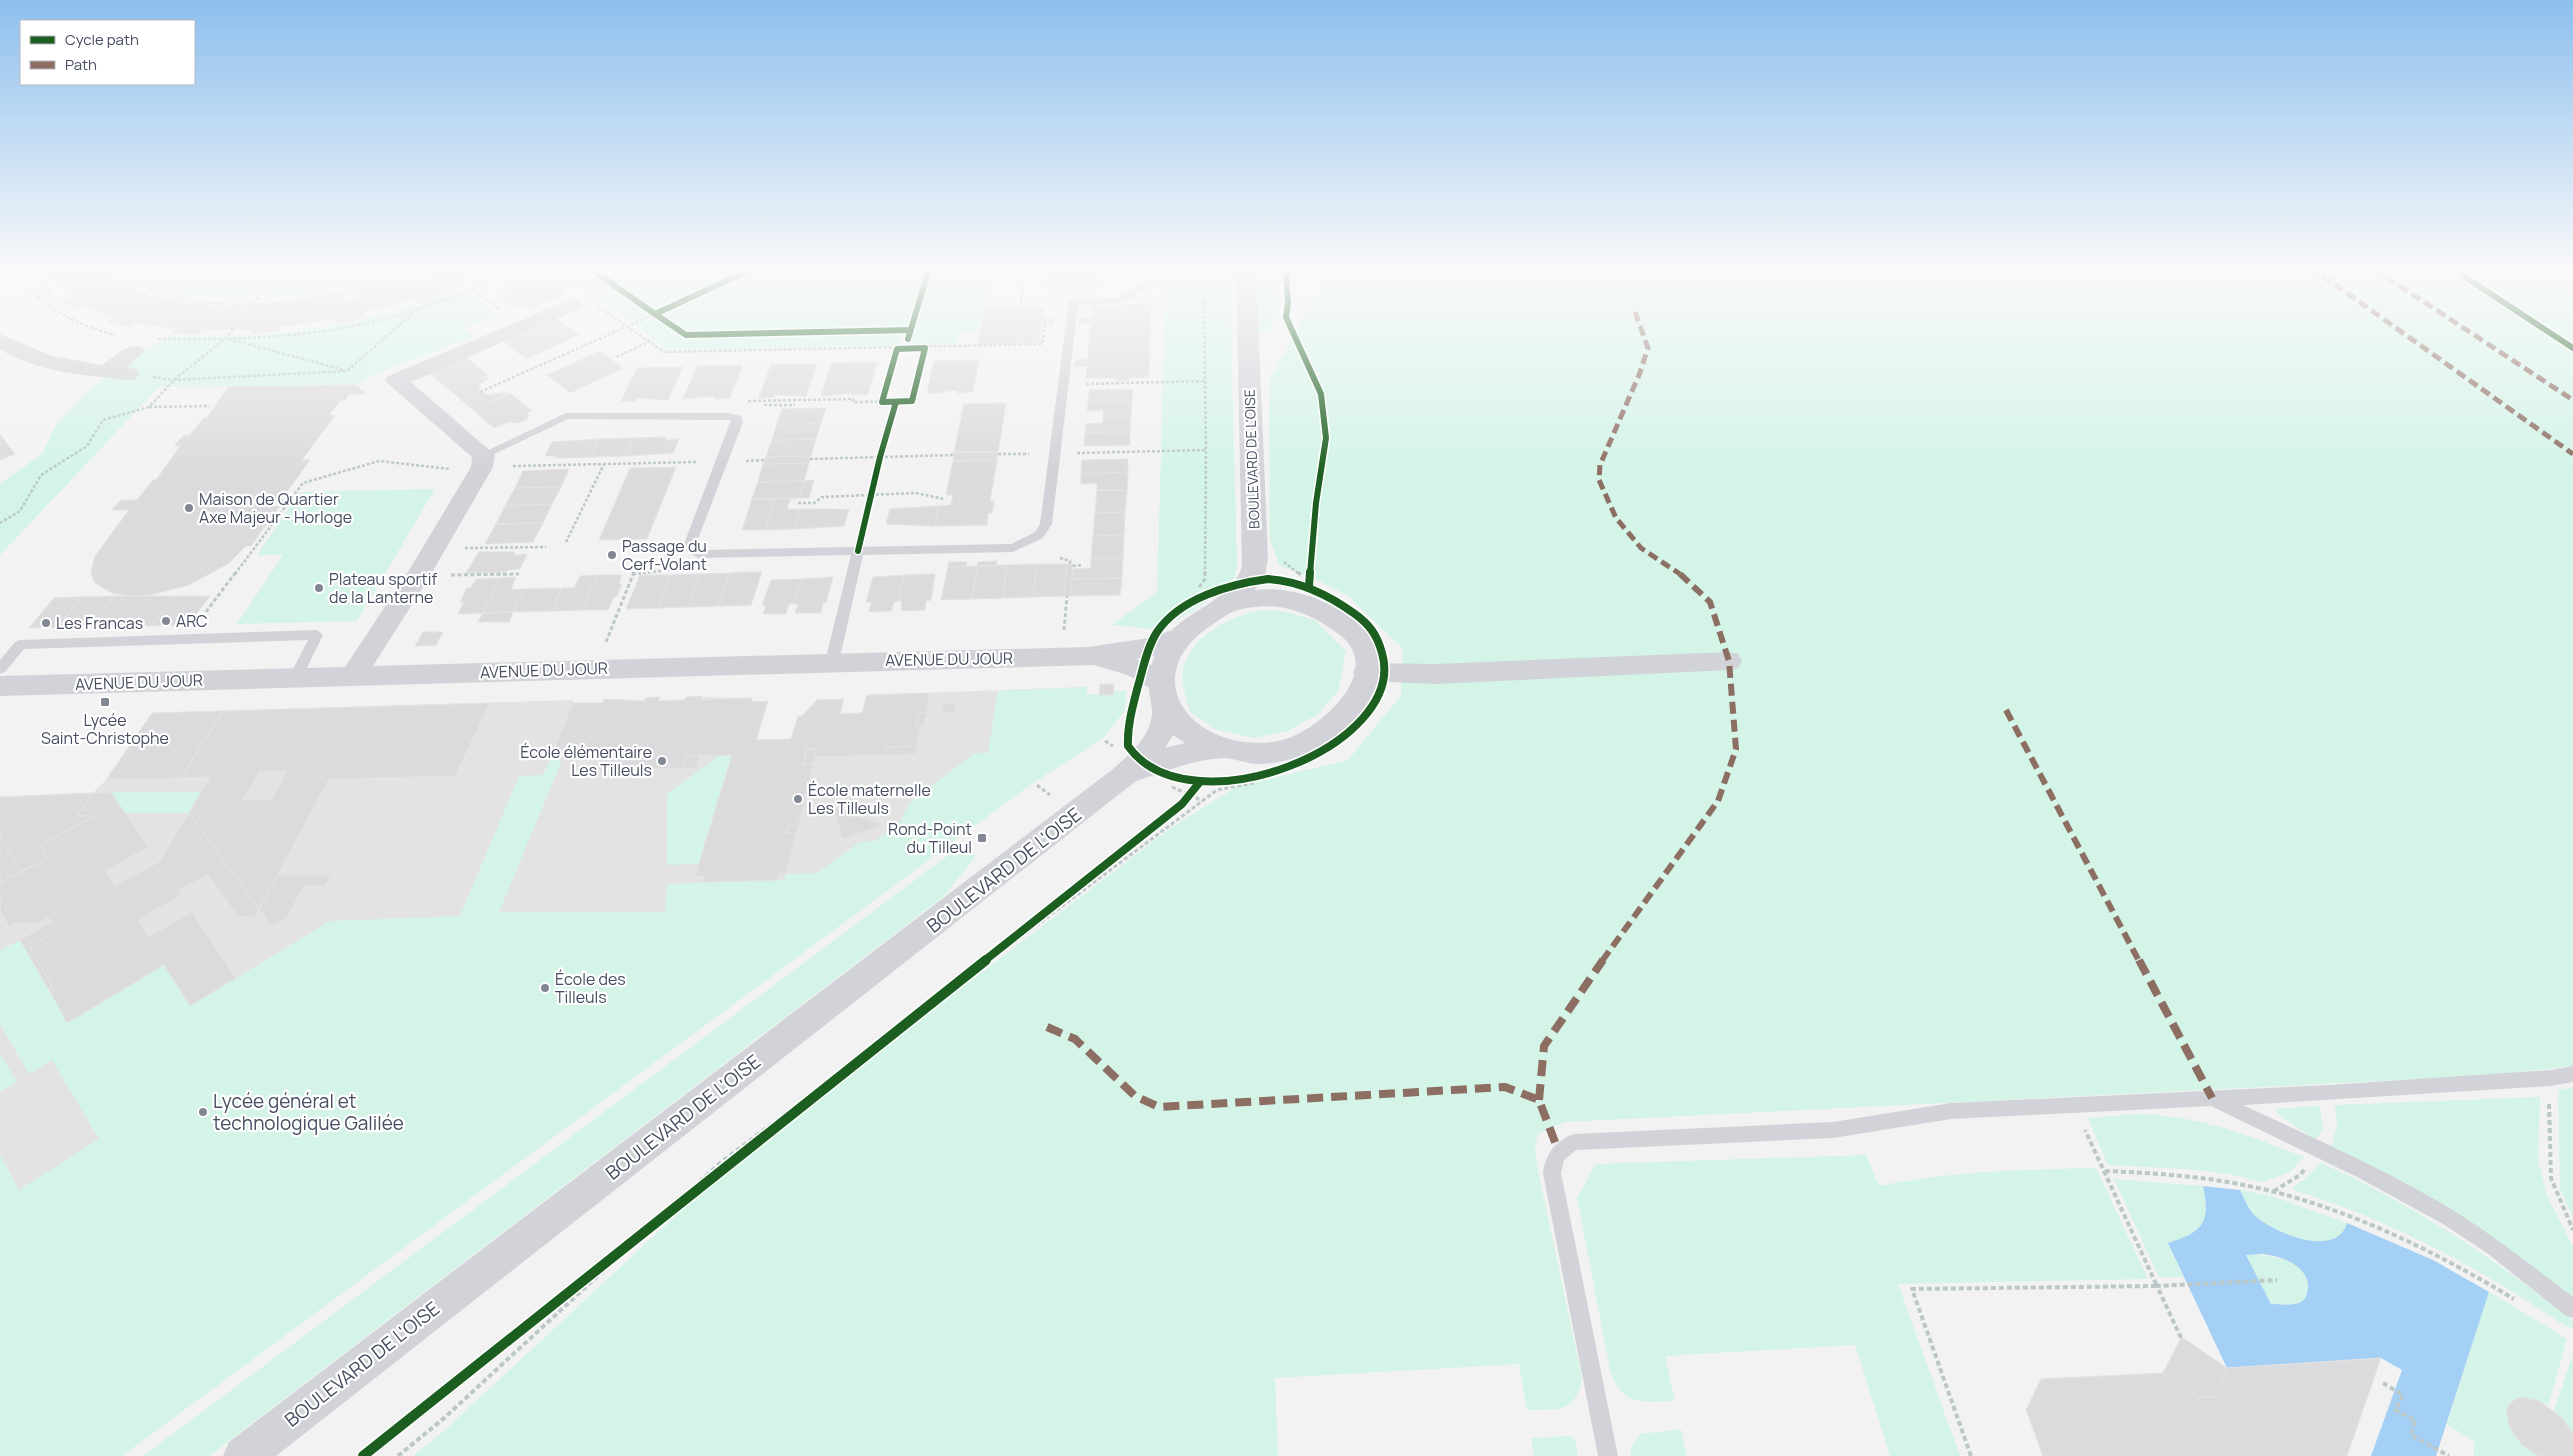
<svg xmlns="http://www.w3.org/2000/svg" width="2573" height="1456" font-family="Manrope,sans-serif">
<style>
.education{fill:#e4e3e4}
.green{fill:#d4f4e8}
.water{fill:#a4d0f6;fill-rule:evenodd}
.building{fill:#dbdbde;stroke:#e3e3e5;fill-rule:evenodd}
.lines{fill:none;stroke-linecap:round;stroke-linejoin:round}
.path-far2{stroke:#bcc8c8;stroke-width:2.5;stroke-dasharray:3 2;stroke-linecap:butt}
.path-far1{stroke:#bcc8c8;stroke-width:3;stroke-dasharray:4 2.5;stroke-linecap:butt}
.path{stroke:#bcc8c8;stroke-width:4;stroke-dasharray:5 3;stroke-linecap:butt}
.lane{fill:#d2d3d8;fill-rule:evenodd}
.street{fill:#d2d3d8;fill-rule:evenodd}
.secondary{fill:#d1d3d8;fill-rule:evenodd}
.quiet-far2{stroke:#8d6e63;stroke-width:5;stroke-dasharray:10 5;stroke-linecap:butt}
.quiet-far1{stroke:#8d6e63;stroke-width:6;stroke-dasharray:12 6;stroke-linecap:butt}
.quiet{stroke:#8d6e63;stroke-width:8;stroke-dasharray:16 8;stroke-linecap:butt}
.cycleway-far2-casing{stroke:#fff;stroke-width:9}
.cycleway-far1-casing{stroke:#fff;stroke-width:11}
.cycleway-casing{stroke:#fff;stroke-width:13}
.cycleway-far2{stroke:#1b5e20;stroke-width:6}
.cycleway-far1{stroke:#1b5e20;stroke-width:8}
.cycleway{stroke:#1b5e20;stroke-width:10}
.poi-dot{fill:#828794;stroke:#fff;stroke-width:2}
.labels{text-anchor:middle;stroke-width:4.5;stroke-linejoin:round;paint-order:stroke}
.far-street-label{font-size:14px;fill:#464d61;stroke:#fff}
.poi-label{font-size:16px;fill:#464d61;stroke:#fff;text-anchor:start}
.street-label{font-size:16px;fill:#464d61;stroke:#fff}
.near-street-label{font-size:19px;fill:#464d61;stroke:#fff}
.near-poi-label{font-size:19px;fill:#464d61;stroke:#fff;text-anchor:start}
</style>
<rect width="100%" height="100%" fill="#f2f2f2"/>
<!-- education -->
<path class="education" d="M1087,687L1071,712L0,1456V797L93,793L106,780L152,713L574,700L573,703H603L604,699L644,701L645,698L660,697L659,701L685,700L686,697L752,698V702L768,701L757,739H791L798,716H802L817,700L844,699L840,714L862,713L867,695Z"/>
<!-- green -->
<path class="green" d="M122,269H272L248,299C204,299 159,297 122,269Z
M286,269H422L330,292L263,299Z
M559,269H586L611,287L593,295Z
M597,269H992L980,332H959L957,344L910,345L913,328L690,333Z
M1167,269H1201V277L1167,278Z
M1316,269H2573V1066L2482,1076L1565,1122L1538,1133L1535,1148L1538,1171L1582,1378C1575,1415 1558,1409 1527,1410L1519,1364L1275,1378L1278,1456H413L447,1428L736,1160L1171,828L1236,787L1348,760L1401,696L1403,649L1347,595L1313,578L1279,565L1270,539L1269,380L1306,313L1321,292Z
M1277,275L1279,315L1268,332H1259L1255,276Z
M1230,284L1237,566L1234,580L1227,589L1161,630L1112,625L1157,592L1166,287Z
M465,289L498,314L464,328L473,337L378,373L355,385L159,387L0,555V484L42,454L56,424L90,389L169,335L203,337L273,334L350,323Z
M615,290L651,315L632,323L597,297Z
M654,317L683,337L902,332L899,345L668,350L634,325Z
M435,489L357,621L237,624L283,555H257L300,492Z
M1262,610L1288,612L1316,621L1346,651L1338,691L1317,715L1288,731L1254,738L1217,730L1190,712C1187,699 1179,680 1184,666C1195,633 1231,616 1262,610Z
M1087,687V694L1113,695V691H1127L1124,712L1101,740L1033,783L122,1456H0V1155L19,1190L99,1139L52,1060L29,1074L0,1024V951L20,940L67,1022L164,965L190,1006L330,921L460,916L519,776L543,775L550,760H562L499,912H665L667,884L784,880L786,874L817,873L860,842L875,841L899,824L909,803L975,753H988L998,691Z
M720,755H732L699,864L667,865V794Z
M111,792H201L189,813H124Z
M962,845L976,856L943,897L209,1456H143Z
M0,1053L17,1082L0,1092Z
M2573,1087V1218L2560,1188L2558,1090Z
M2540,1097L2538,1160L2547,1196L2573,1247V1299L2331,1147L2337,1126L2335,1105Z
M2320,1106L2323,1127L2316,1140L2283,1118L2274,1109Z
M2136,1114C2198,1115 2247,1135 2304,1157L2290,1172L2263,1182L2229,1174L2185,1169L2108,1165L2088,1118Z
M1866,1155L1879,1186C1951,1171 2023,1170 2096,1168L2148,1279L1898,1284L1960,1456H1890L1855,1345L1665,1356L1675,1401C1642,1402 1621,1407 1610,1369L1577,1198L1596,1164Z
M2321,1163C2413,1204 2495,1259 2573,1321V1328L2564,1325C2481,1269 2390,1219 2293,1190V1187L2306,1178Z
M2114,1179L2203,1186C2211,1223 2203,1232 2168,1243L2184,1277H2159Z
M2240,1190L2271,1196L2347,1223C2337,1258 2280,1235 2259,1219C2249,1212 2245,1200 2240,1190Z
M2246,1255C2268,1254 2313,1259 2307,1292C2306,1297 2303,1302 2298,1303C2290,1305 2279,1304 2271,1304Z
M2489,1292L2567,1339L2548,1406C2533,1398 2516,1392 2506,1409C2506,1430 2520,1445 2538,1456H2473L2475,1442L2447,1424Z
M2573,1354V1434L2554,1411Z
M1681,1429L1687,1456H1630L1631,1448L1640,1434Z
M1569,1436L1575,1440L1578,1456H1534L1531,1438Z"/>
<!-- water -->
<path class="water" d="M2203,1186L2240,1190C2245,1200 2249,1212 2259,1219C2280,1235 2337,1258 2347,1223L2433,1260L2489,1292L2436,1456H2371L2402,1370L2381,1358L2227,1368L2168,1243C2203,1232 2211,1223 2203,1186ZM2263,1254C2281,1256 2309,1266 2308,1288C2307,1294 2306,1299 2301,1302C2294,1306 2280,1304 2271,1304L2246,1255Z"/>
<!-- building -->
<path class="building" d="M53,269H108L105,271L114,274L112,276L116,280H122L121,283L125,282L127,286L135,287L134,289L140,293L146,291L145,294L152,297L158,295V298L167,297V300L175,301L181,300L180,302L190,304L195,302V304L231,307L236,305L238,307L303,302L307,300L309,302L346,294L342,297L341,302L358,299V294L353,293L356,291L378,288L410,277H413L411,280L412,285L429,279L421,274L436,269H454L467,280L444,289L447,293L419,302L417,298L365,312V317L336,323L335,318L281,327L279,331L250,334L252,329L203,330L197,335L171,333L177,329L135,323L127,327L107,322L115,318L84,305L75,309L61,301L71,297L55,280L46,283L38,274Z
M454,269H502L494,273L489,271L467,280Z
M1045,269H1101L1100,284H1090V289L1051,290V285H1043Z
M553,272L563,283L566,282L572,286L563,290L568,293L531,309L527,305L518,309L499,295L508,291L503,287L539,273L543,276Z
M1151,304L1149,377L1129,378V381H1116V378H1086L1092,306Z
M1044,307L1039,342L978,344L985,308Z
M1054,318L1053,325H1041L1042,319Z
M1079,318H1091V324H1079Z
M557,319L579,335L526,359L504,342Z
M600,351L623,368L570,393L547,375Z
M467,358L488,375L451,391L430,374Z
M1088,359L1087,366L1074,367L1075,360Z
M979,360L973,392L957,393L958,390L927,394L934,361Z
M877,362L868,395H852V393L821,396L831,363Z
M771,364H817L806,396L775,395L774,397L759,398Z
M743,365L730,398L714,399L715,396L683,399L697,366Z
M683,367L668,400L638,398L636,401H621L637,368Z
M485,377L488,379L479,385L480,392L489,395L505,392L507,394L472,409L451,391Z
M355,385L367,394H349L345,400H341L329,415H335L302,460H310L283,497H276L270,506H280L251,546H246L229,563L189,585L150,595L131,596L112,593L94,582L91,571L95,556L129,510H112L121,500H137L153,480H156L181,445L174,446L183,436L190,435L204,418H207L228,387Z
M1133,389L1132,401L1088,402L1089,390Z
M510,393L532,411L527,413L529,415L526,420L519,423L508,422L494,428L472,409Z
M1132,401L1131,416L1103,417V410L1087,411L1088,402Z
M1006,403L998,452H954L964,404Z
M826,408L821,423L777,424L782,409Z
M1131,416L1130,432L1085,433L1086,424L1103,423V417Z
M821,423L816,439L772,440L777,424Z
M1130,432V445L1084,446L1085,433Z
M0,434L15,454L0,460Z
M666,437L665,440L679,439L673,453L625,456L633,438Z
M633,438L625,456L591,457L599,439Z
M599,439L591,457L555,458L556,456H545L552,442Z
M816,439L811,456L766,457L772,440Z
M954,452H998L997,460L953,461Z
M811,456L809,463L763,464L766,457Z
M1128,459V472L1081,474L1082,460Z
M997,460L990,501H994L992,513H988L987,525L935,526L939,506L951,505L953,495H946L953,461Z
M809,463L804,481L758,482L763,464Z
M676,467L647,539L599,540L630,468Z
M569,469L561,487L515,488L523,471Z
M1128,472L1127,490H1097V483L1081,484V474Z
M814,480L809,498H799L804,481Z
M804,481L799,498L752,499L758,482Z
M561,487L552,504L505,506L515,488Z
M1097,490H1127L1125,512L1095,513Z
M791,498L787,509H800L794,529L765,530L775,499Z
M752,499H775L765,530H742Z
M552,504L543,523L496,524L505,506Z
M939,506L935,526L886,524L890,509Z
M800,509H835L849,510L844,526L794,529Z
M1125,512L1124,535L1093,536L1095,513Z
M543,523L533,542L485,544L496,524Z
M1124,535L1123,558L1091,559L1093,536Z
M479,552H515L514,555L527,554L520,569L508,570L505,572L466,573Z
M1123,558L1122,578L1072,579L1073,569L1091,568V559Z
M997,561L996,566H977L978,562Z
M949,562H967L966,566L948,567Z
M1037,564L1033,597L1003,598L1007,565Z
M1037,564H1067L1064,596L1033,597Z
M1067,564H1073L1072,579L1071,596H1064Z
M1007,565L1003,598L972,599L977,566Z
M977,566L972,599L941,600L948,567Z
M747,572H762L751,605L719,606L730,573Z
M730,573L719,606L688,607L700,574Z
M700,574L688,607L658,608L670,575Z
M935,574L931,600L926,601L925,610L901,611L902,601H898L904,575Z
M597,575L582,610L552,611L562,588H574L580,576Z
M597,575H622L619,584H622L617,596L614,597L608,610H582Z
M640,575H670L658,608L626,609Z
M904,575L898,601L894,602L892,611L868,612L872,602H866L873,577Z
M516,577L511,590L524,589L513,612L483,613L500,578Z
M833,577L826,603H823L821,613H795L798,604H793L801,579Z
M500,578L483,613L458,614L464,602H460L467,588H471L476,579Z
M1122,578L1120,595L1071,596L1072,579Z
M801,579L793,604H789L786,614H763L766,605H762L771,580Z
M561,588L552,611L513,612L524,589Z
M115,596L89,627H59L80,597Z
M115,596H143L120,626L89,627Z
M143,596H174L151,626H120Z
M174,596H210L188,625L151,626Z
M80,597L59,627L29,628L54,598Z
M513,612L509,622H478L483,613Z
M423,632H443L436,645L415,646Z
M1100,684H1114L1113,695H1099Z
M929,693L926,713H918L916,726H921L917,746L887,747L885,755L815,757L817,749H807L803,764H813L799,824L788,825L786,833H796L786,874H779L778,880L703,882L704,876H695L732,755L686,756L682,768L613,770L617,758L550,760L573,703H603L604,699L644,701L645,698L660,697L658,701L685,700L686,697L702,696L701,700L752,698V702L768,701L756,740L791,739L798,716H802L817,700L844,699L840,714L862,713L867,695Z
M490,703L455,776L329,779L259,909L189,813L210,777L181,778L223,711ZM287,771L272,799L243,800L259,772Z
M956,703L954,712H942L943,704Z
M223,711L181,778L106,780L152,713Z
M918,713H926L923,726H916Z
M917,746L916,754L885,755L887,747Z
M807,749H817L813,764H803Z
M700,755L696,768H682L686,756Z
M617,758L613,770L595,771L600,759Z
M111,792L148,847L105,871L115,886L159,862L189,813L259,909L255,916L238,917L208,874L178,891L181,895L138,920L148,937L192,912L236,978L190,1006L164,965L67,1023L51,993L54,990L30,947L57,931L48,917L38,923H15L0,897V883L48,858L41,845L94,816H77L93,793Z
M93,793L77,816H94L41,845L48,858L20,872L2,839L0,840V797Z
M834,808L884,825L842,839Z
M799,824L796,833H786L788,825Z
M2,839L20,872L0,883V840Z
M278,875H331L325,886H304L287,917L271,926L259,909Z
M1,898L15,923L9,927L0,910Z
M52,922L57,931L30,947L54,990L51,993L20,940Z
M2181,1338H2183L2227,1368L2215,1397H2198L2163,1373Z
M2381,1358L2347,1456H2043L2026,1410L2041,1379L2163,1373L2198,1397H2215L2227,1368Z
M2521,1397L2539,1401L2562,1418L2573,1434V1456H2538L2521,1444L2509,1426L2506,1409L2514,1400Z"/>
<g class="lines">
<!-- path-far2 -->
<path class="path-far2" d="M114,269C199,329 333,302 424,269
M554,269L572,282
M591,269L655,314L752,269
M926,277L1033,275
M37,279L50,293L37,298
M27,287C52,312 81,326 115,335
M472,290L500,309
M596,296L615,287
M1021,304L1025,275
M598,306L664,352L1042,344L1045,325
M250,307L280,269
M158,339C233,340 308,338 380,320C428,308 474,289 519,269
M229,339L344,370
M905,348L929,269
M616,357L649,342
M153,377L174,380L347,371L418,309
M1086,384L1204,381
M480,392L655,314L686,335L910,330
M748,401L853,399V402L912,401L925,348
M882,402L897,349
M764,405H795
M149,407L210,406
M1077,453L1206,450L1204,298
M998,454H1029
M810,459L954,455
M746,461L765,460
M513,466L696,462
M276,501H287
M798,503H814L822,497L916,493L944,499
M0,523L20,511L41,475L87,446L103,420L149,407L174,380L226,338L233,329
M863,531L880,457L896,402
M566,542L604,464
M465,548L546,547
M1060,558L1070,561V564
M1284,562L1299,574
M1073,566L1082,565
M235,574L303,483L379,461L450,469
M633,574L670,570
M1205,574L1206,450"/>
<!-- path-far1 -->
<path class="path-far1" d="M1298,572L1301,575
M451,575L519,574
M1199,587L1205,579V572
M202,617L236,572
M1064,630L1067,596
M606,642L634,572
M1105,741L1113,746
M1037,785L1050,795
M1172,787L1203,801
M989,961L1217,790L1254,783"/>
<!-- path -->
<path class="path" d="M2549,1104L2551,1178L2573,1230
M2105,1171C2153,1173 2202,1176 2249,1186C2344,1206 2431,1249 2514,1299
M2274,1191L2300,1175L2305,1169
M2181,1338L2157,1286L2277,1280
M2383,1383L2403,1395L2395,1410L2415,1420L2411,1435L2449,1456
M398,1456L443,1419L720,1163L990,960
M1971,1456L1912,1289L2157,1286L2085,1130"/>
<!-- lane -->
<path class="lane" d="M11,269H26L0,280V274Z
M1246,276L1251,279L1249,281L1154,284L1123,303L1078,305L1052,524L1043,538L1013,552L863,555L839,662L832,667L825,662L851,555L698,558L686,551L684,544L731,420L568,419L488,457L484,458L478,455L566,413H728L741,416L743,422L696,544L700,550L1011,544L1035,532L1040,524L1069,300L1117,298L1152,278Z
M317,630L323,635L301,680L296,682L289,677L308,640L24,649L5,672L0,674V660L15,642L20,640Z
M2573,1066V1082L2551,1086L2243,1105C2315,1139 2389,1171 2456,1212C2497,1238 2535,1268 2573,1297V1318L2566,1316L2487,1253L2443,1224L2359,1178L2211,1106L1951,1119L1833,1138L1576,1150L1564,1160L1561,1173L1618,1456H1598L1543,1173C1546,1153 1555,1141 1574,1134L1833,1122L1951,1103L2330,1085L2551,1070Z"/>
<!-- street -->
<path class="street" d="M572,299L579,301L582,305L579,309L411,382L495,455L493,467L430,576L373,666L1088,647L1149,638L1181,627L1190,630L1194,636C1184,652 1153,656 1135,659C1149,663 1167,670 1174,683L1170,690C1152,695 1143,682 1127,675C1116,671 1104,668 1093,665L0,696V676L345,667L408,572L471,467L472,457L385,381L388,376Z
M0,334L52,356L102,365C115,356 127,343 142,347L145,351L126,367L136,369L139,374L136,379L128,380C85,375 38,373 0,349Z
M1729,652L1738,654L1742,661L1738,668L1729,670L1435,684L1366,681L1357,679L1353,672L1357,665L1366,663L1435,664Z"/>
<!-- secondary -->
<path class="secondary" d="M1236,269H1256L1268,559L1265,574L1255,590C1291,586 1330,600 1358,623C1376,637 1385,661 1377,684C1359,732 1309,763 1258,764C1247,764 1234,758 1224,758C1193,759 1166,772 1136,781L276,1456H223L229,1442L1113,769C1125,758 1141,745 1148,729C1156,709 1150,706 1149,688C1147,672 1154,655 1163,641C1183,610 1230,603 1242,567ZM1272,606C1291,608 1309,614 1325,625C1333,630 1343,636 1349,644C1375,680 1319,727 1289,738C1272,744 1250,744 1233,740C1168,723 1153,662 1212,625C1220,619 1228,613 1238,610C1249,607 1261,606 1272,606ZM1173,735L1185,743L1165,748Z"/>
<!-- quiet-far2 -->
<path class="quiet-far2" d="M2309,269L2330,281L2573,454
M2374,269L2573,400
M1635,312L1648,348L1639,375L1600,465L1599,480L1616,518L1641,548L1680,574"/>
<!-- quiet-far1 -->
<path class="quiet-far1" d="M2006,710L2139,961
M1602,961L1718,801L1736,749L1729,661L1710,602L1678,572"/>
<!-- quiet -->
<path class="quiet" d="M2139,960L2212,1098
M1047,1027L1075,1039L1135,1096L1159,1107L1505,1087L1539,1100L1558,1150
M1539,1100L1544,1046L1603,960"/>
<!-- cycleway-far2 casing -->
<g class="cycleway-far2-casing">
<path id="cycleway-far2" d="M591,269L655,314L752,269
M1286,269L1288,303L1286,317L1321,394L1326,438L1316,503L1310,574
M2453,269L2573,348
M655,314L686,335L910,330
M908,339L929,269
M925,348L912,401L882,402L897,349Z
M858,551L880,457L896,402"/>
</g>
<!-- cycleway-far1 casing -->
<g class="cycleway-far1-casing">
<path id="cycleway-far1" d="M1268,579C1300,581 1329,595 1355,614C1370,625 1377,635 1382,653C1409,746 1189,832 1128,746C1127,726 1133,705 1138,686C1143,669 1147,647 1157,632C1180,598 1230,584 1268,579Z
M1309,587L1310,572
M984,961L1182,804L1199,783"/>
</g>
<!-- cycleway casing -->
<g class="cycleway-casing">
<path id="cycleway" d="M363,1456L986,960"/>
</g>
<!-- cycleway-far2 -->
<use href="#cycleway-far2" class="cycleway-far2"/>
<!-- cycleway-far1 -->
<use href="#cycleway-far1" class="cycleway-far1"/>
<!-- cycleway -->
<use href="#cycleway" class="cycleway"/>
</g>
<!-- sky -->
<linearGradient id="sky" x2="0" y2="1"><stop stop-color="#8dbfee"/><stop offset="0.57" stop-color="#f9f9f9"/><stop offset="1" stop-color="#f9f9f9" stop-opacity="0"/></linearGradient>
<rect width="2573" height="473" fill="url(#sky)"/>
<!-- markers -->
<g class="poi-dot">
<circle cx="189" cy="508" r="5"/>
<circle cx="612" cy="555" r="5"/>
<circle cx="319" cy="588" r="5"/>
<circle cx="166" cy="621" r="5"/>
<circle cx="46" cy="623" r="5"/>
<rect x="100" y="697" width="10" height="10" rx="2.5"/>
<circle cx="662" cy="761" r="5"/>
<circle cx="798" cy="799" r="5"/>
<rect x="977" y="833" width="10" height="10" rx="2.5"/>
<circle cx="545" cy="988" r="5"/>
<circle cx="203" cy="1112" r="5"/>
</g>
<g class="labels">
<!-- far-street labels -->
<g class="far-street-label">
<text transform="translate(1252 459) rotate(-92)" y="5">BOULEVARD DE L'OISE</text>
</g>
<!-- poi labels -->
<g class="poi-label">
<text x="199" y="505">Maison de Quartier<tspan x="199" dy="18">Axe Majeur - Horloge</tspan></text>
<text x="622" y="552">Passage du<tspan x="622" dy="18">Cerf-Volant</tspan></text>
<text x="329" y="585">Plateau sportif<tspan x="329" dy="18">de la Lanterne</tspan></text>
<text x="176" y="627">ARC</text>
<text x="56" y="629">Les Francas</text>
<text x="105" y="726" text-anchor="middle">Lycée<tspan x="105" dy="18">Saint-Christophe</tspan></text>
<text x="652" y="758" text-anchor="end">École élémentaire<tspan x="652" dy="18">Les Tilleuls</tspan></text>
<text x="808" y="796">École maternelle<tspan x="808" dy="18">Les Tilleuls</tspan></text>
<text x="972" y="835" text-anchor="end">Rond-Point<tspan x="972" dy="18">du Tilleul</tspan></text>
<text x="555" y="985">École des<tspan x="555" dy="18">Tilleuls</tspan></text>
</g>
<!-- street labels -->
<g class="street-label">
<text transform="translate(949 659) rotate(-1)" y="6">AVENUE DU JOUR</text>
<text transform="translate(544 670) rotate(-2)" y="6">AVENUE DU JOUR</text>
<text transform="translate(139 682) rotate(-2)" y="6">AVENUE DU JOUR</text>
</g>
<!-- near-street labels -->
<g class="near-street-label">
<text transform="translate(1004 870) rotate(-38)" y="7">BOULEVARD DE L'OISE</text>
<text transform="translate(683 1117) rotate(-38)" y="7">BOULEVARD DE L'OISE</text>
<text transform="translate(362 1364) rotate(-38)" y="7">BOULEVARD DE L'OISE</text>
</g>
<!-- near-poi labels -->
<g class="near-poi-label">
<text x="213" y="1108">Lycée général et<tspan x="213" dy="22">technologique Galilée</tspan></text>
</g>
</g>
<!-- legend -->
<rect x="20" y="20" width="175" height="65" fill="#ffffff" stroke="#b5b8c0"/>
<rect x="30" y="36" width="25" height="8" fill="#1b5e20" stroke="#b5b8c0"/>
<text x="65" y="45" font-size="15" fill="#464d61">Cycle path</text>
<rect x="30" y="61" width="25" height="8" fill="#8d6e63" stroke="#b5b8c0"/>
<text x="65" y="70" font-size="15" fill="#464d61">Path</text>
</svg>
